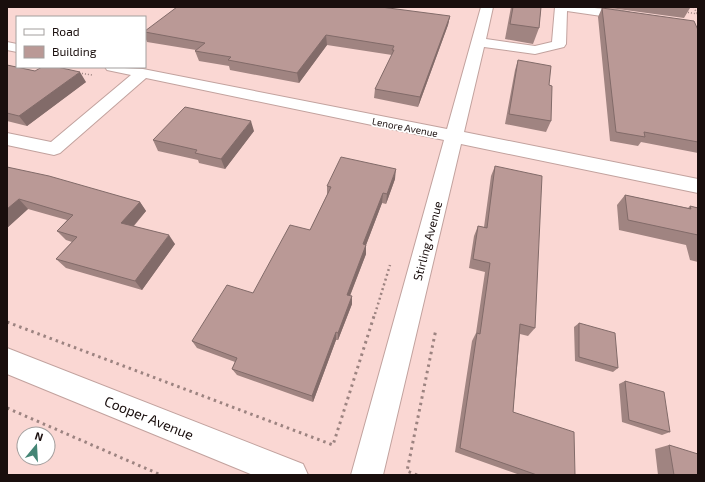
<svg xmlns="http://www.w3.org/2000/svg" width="705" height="482" font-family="'Exo 2',sans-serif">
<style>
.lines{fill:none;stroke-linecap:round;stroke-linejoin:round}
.minor-casing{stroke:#c2a29e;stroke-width:2}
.path-far2{stroke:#9c8380;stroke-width:1.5;stroke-dasharray:1 2;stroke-linecap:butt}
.path-far1{stroke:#9c8380;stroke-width:2.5;stroke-dasharray:2 3;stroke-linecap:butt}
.path{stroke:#9c8380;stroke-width:3;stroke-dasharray:2.5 4;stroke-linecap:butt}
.minor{fill:#fff;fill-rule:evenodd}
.wall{fill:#a08481}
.shaded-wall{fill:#826b69}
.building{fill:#ba9996;stroke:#826b69}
.labels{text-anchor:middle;stroke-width:3.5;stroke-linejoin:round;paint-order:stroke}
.far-street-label{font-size:10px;fill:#190e0d;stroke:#fff}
.street-label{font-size:12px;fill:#190e0d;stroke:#fff}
.near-street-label{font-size:14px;fill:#190e0d;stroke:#fff}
</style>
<rect width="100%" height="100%" fill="#fad7d3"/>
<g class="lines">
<!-- minor casing -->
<g class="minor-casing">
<path id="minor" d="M481,7H493L486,39L535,46L552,42L555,7C568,7 629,7 635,16L629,20L567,11L566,44L564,47L535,54L484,47L464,132L698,179V193L461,144L383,475H351L444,140L146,78L60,153L54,155L7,145V133L51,142L131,75L107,70L105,67L143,69L447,129Z
M7,42L17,44V52L7,50Z
M7,348L303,464L308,475H253L7,374Z"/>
</g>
<!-- path-far2 -->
<path class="path-far2" d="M694,7L697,14
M685,12L698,14
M79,73L92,75"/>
<!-- path-far1 -->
<path class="path-far1" d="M375,314L390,265"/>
<!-- path -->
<path class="path" d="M7,322L333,445L375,313
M7,408L161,475
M417,475L407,471L436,329"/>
<!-- minor -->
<use href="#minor" class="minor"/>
</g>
<!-- wall -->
<path class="wall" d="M511,7H541L539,28L533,44L505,39Z
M603,7H683L690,8L684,18Z
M602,8L698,30V153L641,142L638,146L610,141L598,17Z
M450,16L448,25L418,107L374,98L375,89L392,55L327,45L299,83L230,70L229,66L199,61L195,51L196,50L147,42L145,37V31Z
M518,60L549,85L551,121L546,132L505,124L515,70Z
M7,65L86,82L27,126L7,121Z
M254,131L225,169L199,163L198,160L158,151L153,140Z
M495,166L535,328L528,336L520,334L513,412L575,475H520L455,452L472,341L476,333L485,272L469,268L474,236L478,226L484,227L491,176Z
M7,167L140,202L146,211L134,226L175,244L142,290L66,268L56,259L72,242L66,240L57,231L67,220L28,209L7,228Z
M395,179L386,204L382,203L366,245V254L350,296L352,304L338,340H336L313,402L237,375L232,369L235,362L197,348L192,341L253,293L310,230L327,195V186Z
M625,195L688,208L690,206L698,208V262L690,260L686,245L619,230L617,205Z
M579,323L618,368L613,372L575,361L574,327Z
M625,381L670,432L662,435L622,422L619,384Z
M669,445L698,475H658L655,449Z"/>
<!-- shaded-wall -->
<path class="shaded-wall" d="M450,16L448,25L418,107L420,97Z
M326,35L327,45L299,83L297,73Z
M80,72L86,82L27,126L19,116Z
M251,121L254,131L225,169L221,159Z
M396,169L395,179L386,204L387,194Z
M383,193L382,203L363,253V244Z
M19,199L28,209L7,228V209Z
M140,202L146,211L128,232L121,223Z
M169,235L175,244L142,290L135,281Z
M366,245V254L347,303V295Z
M352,296V304L338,340V333Z
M336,332V340L313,402L312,396Z"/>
<!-- building -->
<path class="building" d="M177,7H381L450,16L420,97L375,89L394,50H392L394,46L326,35L297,73L228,60L231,57L195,51L205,43L145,32V31Z
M513,7H541L539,28L510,24Z
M602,8L694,21L698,30V142L644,132L645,137L616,132Z
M518,60L551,66L549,85L552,86L551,121L509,114Z
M7,65L35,71L42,67H57L80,72L19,116L7,113Z
M185,107L251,121L221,159L195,153L197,150L153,140Z
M341,157L396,169L387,194L383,193L363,244L366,245L347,295L352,296L338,333L336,332L312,396L232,369L237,358L192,341L227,285L253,293L290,225L310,230L331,187L327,186Z
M495,166L542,176L535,328L520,324L513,412L574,432L575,475H537L460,448L477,333L480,334L490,263L473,259L478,226L487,228Z
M7,167L49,176L140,202L121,223L169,235L135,281L56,259L77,237L57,231L73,215L19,199L7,209Z
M625,195L691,209L690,206L698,208V237V235L628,220Z
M579,323L615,333L618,368L579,357Z
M625,381L664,392L670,432L629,420Z
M669,445L698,454V475H674Z"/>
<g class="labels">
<!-- far-street labels -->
<g class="far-street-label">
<text transform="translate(405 127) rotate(11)" y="4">Lenore Avenue</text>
</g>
<!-- street labels -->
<g class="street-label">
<text transform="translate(428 241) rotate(-75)" y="4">Stirling Avenue</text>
</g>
<!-- near-street labels -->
<g class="near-street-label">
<text transform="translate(149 418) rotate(22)" y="5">Cooper Avenue</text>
</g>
</g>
<!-- border -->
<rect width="705" height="482" fill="none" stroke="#190e0d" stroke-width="16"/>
<!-- legend -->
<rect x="16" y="16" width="130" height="52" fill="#ffffff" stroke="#a39f9e"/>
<rect x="24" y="29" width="20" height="6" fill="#ffffff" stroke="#a39f9e"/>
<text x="52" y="36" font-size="12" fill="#190e0d">Road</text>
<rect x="24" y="46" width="20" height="12" fill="#ba9996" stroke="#a39f9e"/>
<text x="52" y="56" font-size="12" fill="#190e0d">Building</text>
<!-- north arrow -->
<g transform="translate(36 446) rotate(18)"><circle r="19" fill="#ffffff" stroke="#a39f9e"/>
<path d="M0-3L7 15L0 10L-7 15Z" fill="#448575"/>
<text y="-6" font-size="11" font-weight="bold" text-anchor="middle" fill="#190e0d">N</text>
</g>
</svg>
